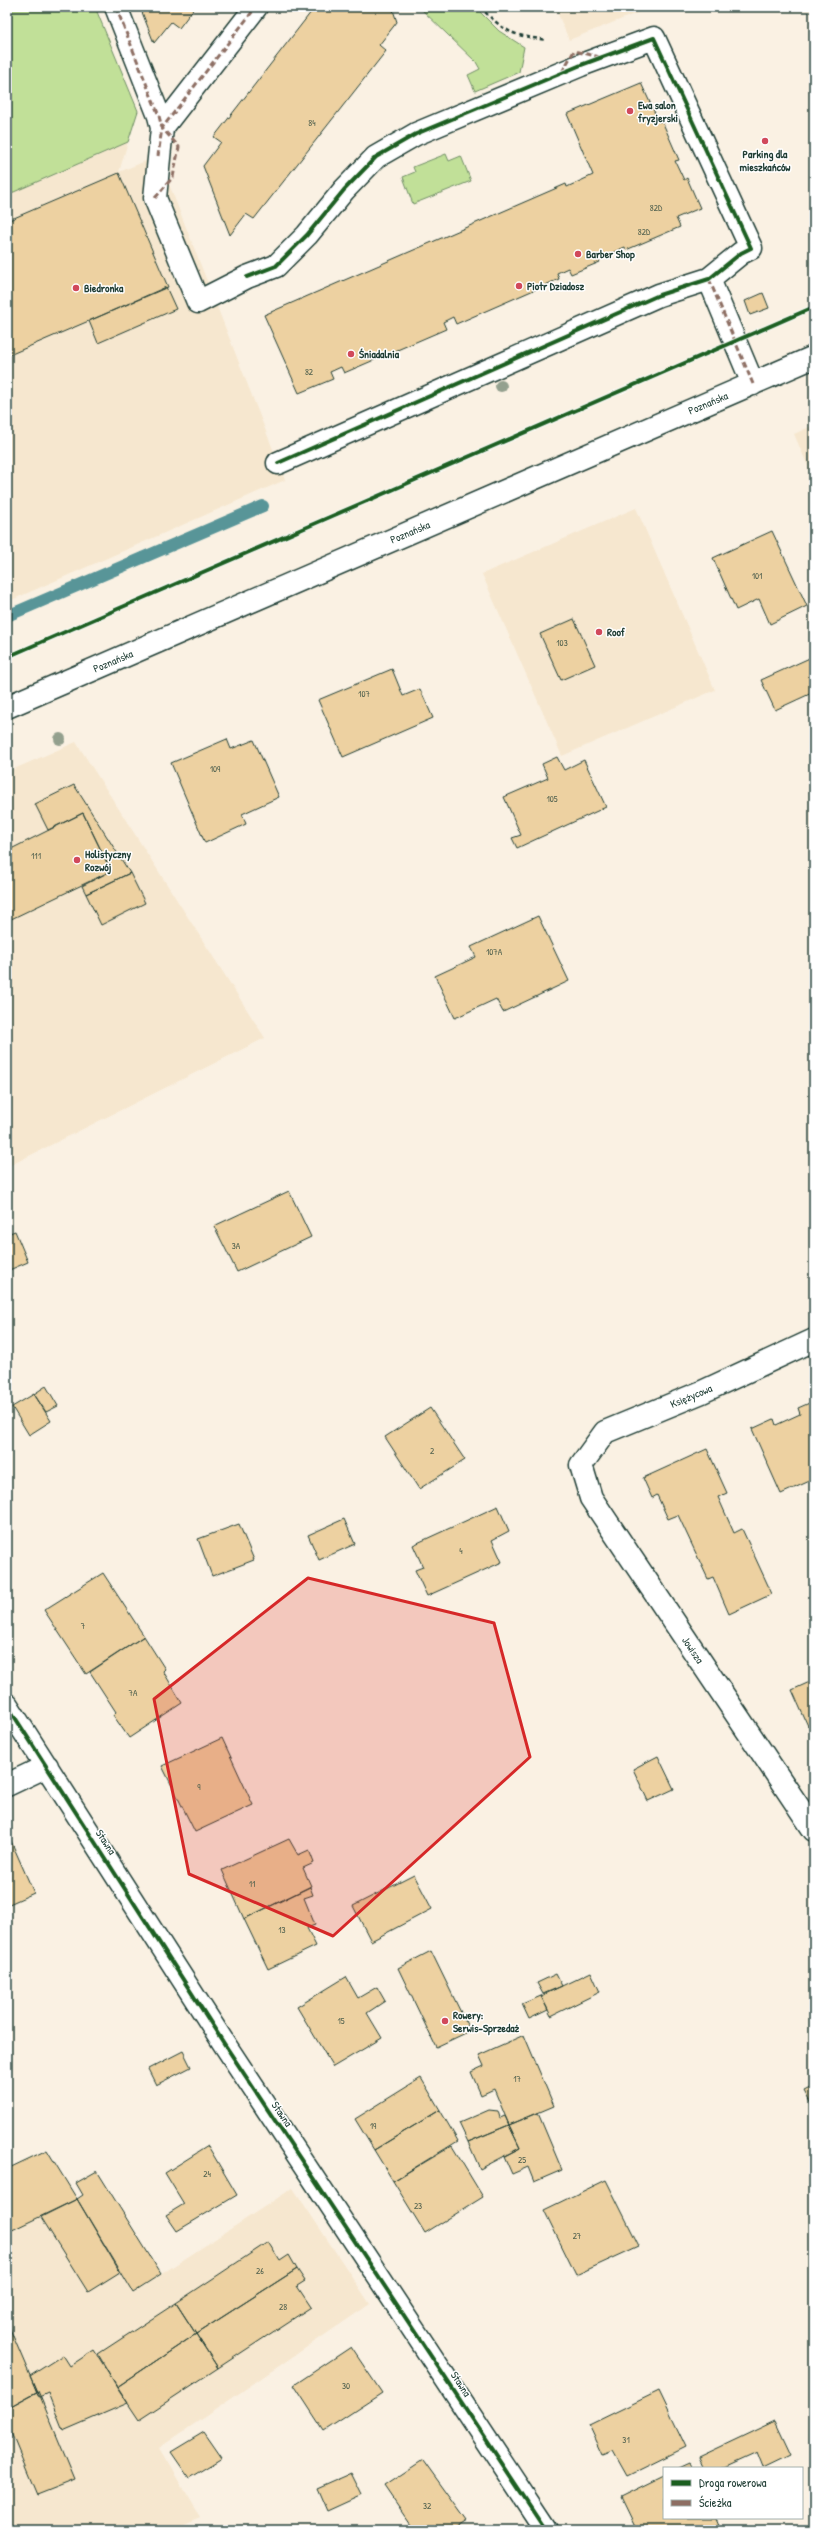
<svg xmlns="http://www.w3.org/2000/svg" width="821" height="2537" font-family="'Patrick Hand',sans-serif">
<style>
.built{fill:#f6e7cf}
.green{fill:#c1e098;stroke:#708e66}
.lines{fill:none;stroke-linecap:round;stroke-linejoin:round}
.stream{stroke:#599598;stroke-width:12}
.building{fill:#edd1a1;stroke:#1f3d34}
.minor-casing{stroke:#1f3d34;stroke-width:25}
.path{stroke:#1f3d34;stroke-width:2.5;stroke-dasharray:4 3;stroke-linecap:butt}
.minor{stroke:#fff;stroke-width:22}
.quiet{stroke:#8d6e63;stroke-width:3;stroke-dasharray:6 3;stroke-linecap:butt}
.cycleway-casing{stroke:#fff;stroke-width:6}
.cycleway{stroke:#1b5e20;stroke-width:4}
.tree{fill:#93a08e}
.marked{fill:#d62828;fill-opacity:0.2;stroke:#d62828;stroke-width:3;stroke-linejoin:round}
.poi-dot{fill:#d1495b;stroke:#fff;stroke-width:1.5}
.labels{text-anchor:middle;stroke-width:3;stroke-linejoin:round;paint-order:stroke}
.number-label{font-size:9px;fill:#52624f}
.poi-label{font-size:11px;font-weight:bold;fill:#1f3d34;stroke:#fff;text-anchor:start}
.street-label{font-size:11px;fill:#1f3d34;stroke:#fff}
</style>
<rect width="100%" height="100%" fill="#faf1e3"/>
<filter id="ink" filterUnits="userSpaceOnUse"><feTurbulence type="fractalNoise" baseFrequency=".025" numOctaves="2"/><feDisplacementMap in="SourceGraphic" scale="8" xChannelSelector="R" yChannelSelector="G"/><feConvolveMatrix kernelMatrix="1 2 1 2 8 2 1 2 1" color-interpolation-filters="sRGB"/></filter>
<g filter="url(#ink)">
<!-- built -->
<path class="built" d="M555,7H652L569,40Z
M128,142L119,172L158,156L285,480L7,602V195Z
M814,425V480L794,434Z
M636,508L715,690L562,756L482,574Z
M76,742L265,1038L7,1167V772Z
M47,2150L134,2292L293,2188L370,2304L159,2448L200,2517L169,2530H7V2169Z"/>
<!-- green -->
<path class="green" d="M7,7H95L138,111L128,142L7,195Z
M475,7L499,31L524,47L519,72L475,91L468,75L480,69L476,62L420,8Z
M446,154L449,161L461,156L471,181L413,204L403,177L415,172L413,167Z"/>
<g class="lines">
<!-- stream -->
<path class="stream" d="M7,616L263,506"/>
</g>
<!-- building -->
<path class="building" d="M140,7H195L179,28L171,22L154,43Z
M315,7H392L397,22L379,45L386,51L254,219L246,214L230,235L203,166L221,142L214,137Z
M641,83L659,122L662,121L679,160L675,161L684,180L687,178L700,208L676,218L680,227L626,250L625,247L598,259L600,262L571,274L568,268L557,273L559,279L456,324L453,317L443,322L446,329L344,373L341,367L330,372L333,379L299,393L264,315L566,184L567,187L593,175L567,114Z
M119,173L168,287L7,356V221Z
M166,287L176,309L98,343L89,321Z
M763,293L769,308L750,315L745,301Z
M772,531L807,606L770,624L759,599L736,610L713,558Z
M574,619L595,665L561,680L540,634Z
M814,656V692L775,710L761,680Z
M392,669L403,696L420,689L433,718L343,757L318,700Z
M227,739L231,749L254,740L279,797L242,814L246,824L205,843L171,763Z
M557,757L564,770L584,760L606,807L517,848L512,838L521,835L504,797L548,778L542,764Z
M74,785L130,873L86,894L82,886L111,871L83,813L48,830L35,804Z
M83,813L111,871L7,921V846L9,850Z
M130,873L145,903L101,925L86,894Z
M538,916L569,981L503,1012L496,999L455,1018L435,976L476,957L471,947Z
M289,1191L311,1237L237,1272L214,1226Z
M15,1231L28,1262L7,1271V1234Z
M46,1386L58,1406L46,1412L34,1394Z
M34,1394L51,1421L29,1435L12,1407Z
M814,1401V1479L781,1494L752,1429L774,1419L776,1425L800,1414L798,1408Z
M430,1408L465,1460L419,1489L385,1437Z
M707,1449L727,1493L718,1497L734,1533L742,1529L772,1594L729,1614L713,1577L708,1579L678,1515L668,1519L657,1495L652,1498L643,1478Z
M498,1506L509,1531L492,1540L502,1562L427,1596L415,1570L423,1567L413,1545Z
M344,1519L355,1544L319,1560L308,1535Z
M239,1524L254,1560L212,1576L198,1539Z
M103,1573L144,1636L86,1674L44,1610Z
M144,1636L165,1669L163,1671L182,1703L129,1738L113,1715L116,1712L90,1672Z
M814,1680V1724L808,1726L792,1690Z
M222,1738L253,1805L195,1832L162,1766Z
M658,1756L674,1789L648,1801L633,1769Z
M289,1839L298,1855L309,1850L314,1863L303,1868L311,1886L244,1919L222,1870Z
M11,1841L34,1893L7,1905V1843Z
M414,1875L432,1909L371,1941L353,1906Z
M310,1887L313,1895L304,1898L315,1925L307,1928L316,1946L268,1969L244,1919Z
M431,1951L470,2031L436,2047L398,1968Z
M591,1972L600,1992L551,2016L541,1996Z
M556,1974L562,1986L543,1994L537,1983Z
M346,1977L358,1998L377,1987L385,2001L367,2013L382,2038L333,2067L297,2007Z
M541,1996L548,2010L529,2019L522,2004Z
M524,2035L554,2106L509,2125L494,2089L481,2095L471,2072L484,2066L479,2055Z
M183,2051L191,2067L156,2085L148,2069Z
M421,2078L440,2110L374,2150L355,2119Z
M814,2086V2110L804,2091Z
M440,2110L458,2141L393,2181L374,2150Z
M489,2110L498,2111L500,2118L505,2116L509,2125L468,2142L459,2123Z
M538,2113L562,2170L534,2182L528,2167L512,2174L504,2156L520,2148L509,2125Z
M509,2125L520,2148L480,2169L468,2142Z
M208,2146L237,2195L177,2231L166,2215L184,2204L165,2173Z
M452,2146L483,2197L425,2233L393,2181Z
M47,2150L77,2199L8,2232L7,2169Z
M97,2171L161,2274L133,2292L77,2199L83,2195L76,2183Z
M606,2180L639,2246L576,2275L544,2210Z
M77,2199L120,2272L88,2292L41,2217Z
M268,2242L280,2261L289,2255L297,2269L196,2334L176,2303Z
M297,2269L305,2281L297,2286L311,2307L218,2368L196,2334Z
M176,2303L196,2334L117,2387L98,2354Z
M7,2322L37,2392L7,2408Z
M196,2334L218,2368L139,2420L117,2387Z
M351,2347L382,2393L324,2431L294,2385Z
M94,2350L128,2403L63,2431L48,2393L39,2397L30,2376L63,2355L70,2366Z
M38,2391L75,2480L37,2495L7,2423V2408Z
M659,2391L686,2447L627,2476L613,2451L603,2455L589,2425Z
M775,2421L791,2455L764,2468L758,2453L725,2468H704L699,2457Z
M204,2432L222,2458L189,2478L171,2452Z
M423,2460L467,2521L453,2530H414L384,2486Z
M690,2463L693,2468H679Z
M351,2473L362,2495L327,2511L317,2488Z
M664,2476V2518H716L719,2525L707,2530H637L621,2497Z"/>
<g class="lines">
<!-- minor casing -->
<g class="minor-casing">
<path id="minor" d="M116,7L159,116L162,128L155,198L198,302L247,277L276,266L307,235L344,190L376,157L416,134L581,65L654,38L751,248L741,253L709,279L659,295L278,463
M162,128L256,7
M709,279L753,384
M7,707L814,357
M814,1340L702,1392L605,1432L581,1465L591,1498L814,1830
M7,1705L225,2045L546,2530
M7,1785L47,1766"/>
</g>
<!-- path -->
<path class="path" d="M480,7C506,33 511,35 547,40"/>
<!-- minor -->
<use href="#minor" class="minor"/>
<!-- quiet -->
<path class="quiet" d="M116,7L159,116L162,128L158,156
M562,72L574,51L600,57
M155,198L173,177L179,147L162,128L256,7
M709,279L753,384"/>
<!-- cycleway casing -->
<g class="cycleway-casing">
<path id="cycleway" d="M247,277L276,266L307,235L344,190L376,157L416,134L581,65L654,38L751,248L741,253L709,279L659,295L278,463
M7,657L814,307
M7,1705L225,2045L546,2530"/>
</g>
<!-- cycleway -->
<use href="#cycleway" class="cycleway"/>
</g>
<!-- trees -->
<g class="tree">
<circle cx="501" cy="386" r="6"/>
<circle cx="60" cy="739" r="6"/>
</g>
</g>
<!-- marked area -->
<path class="marked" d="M308,1578L494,1623L530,1757L333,1936L189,1874L154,1699Z"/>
<!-- markers -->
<g class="poi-dot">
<circle cx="630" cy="111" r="4"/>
<circle cx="765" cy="141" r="4"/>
<circle cx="578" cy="254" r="4"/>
<circle cx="519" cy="286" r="4"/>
<circle cx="76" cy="288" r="4"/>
<circle cx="351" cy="354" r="4"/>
<circle cx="599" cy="632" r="4"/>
<circle cx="77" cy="860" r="4"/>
<circle cx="445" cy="2021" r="4"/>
</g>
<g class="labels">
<!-- number labels -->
<g class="number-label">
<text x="312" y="126">84</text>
<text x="656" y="211">82D</text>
<text x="644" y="235">82D</text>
<text x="309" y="375">82</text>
<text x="757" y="579">101</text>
<text x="562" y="646">103</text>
<text x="364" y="697">107</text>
<text x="215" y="772">109</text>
<text x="552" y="802">105</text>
<text x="36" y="859">111</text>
<text x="494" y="955">107A</text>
<text x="236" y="1249">3A</text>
<text x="432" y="1454">2</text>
<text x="461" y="1554">4</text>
<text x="83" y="1629">7</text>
<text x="133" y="1696">7A</text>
<text x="199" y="1790">9</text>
<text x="252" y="1887">11</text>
<text x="282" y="1933">13</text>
<text x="341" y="2024">15</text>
<text x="517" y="2082">17</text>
<text x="373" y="2129">19</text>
<text x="522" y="2163">25</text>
<text x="207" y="2177">24</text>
<text x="418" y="2209">23</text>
<text x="577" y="2239">27</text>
<text x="260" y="2274">26</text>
<text x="283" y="2310">28</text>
<text x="346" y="2389">30</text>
<text x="626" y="2443">31</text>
<text x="427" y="2509">32</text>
</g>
<!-- poi labels -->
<g class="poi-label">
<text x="638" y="109">Ewa salon<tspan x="638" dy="13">fryzjerski</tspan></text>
<text x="765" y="158" text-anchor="middle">Parking dla<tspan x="765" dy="13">mieszkańców</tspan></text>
<text x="586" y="258">Barber Shop</text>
<text x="527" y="290">Piotr Dziadosz</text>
<text x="84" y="292">Biedronka</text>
<text x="359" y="358">Śniadalnia</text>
<text x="607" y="636">Roof</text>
<text x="85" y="858">Holistyczny<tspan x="85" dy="13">Rozwój</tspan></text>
<text x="453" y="2019">Rowery:<tspan x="453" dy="13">Serwis-Sprzedaż</tspan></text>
</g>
<!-- street labels -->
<g class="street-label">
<text transform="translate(708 403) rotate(-23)" y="4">Poznańska</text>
<text transform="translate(410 532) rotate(-23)" y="4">Poznańska</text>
<text transform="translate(113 661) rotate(-23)" y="4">Poznańska</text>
<text transform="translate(691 1396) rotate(-23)" y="4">Księżycowa</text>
<text transform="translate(693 1650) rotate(56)" y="4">Jowisza</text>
<text transform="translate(106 1842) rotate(57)" y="4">Stawna</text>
<text transform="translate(282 2114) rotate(56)" y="4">Stawna</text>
<text transform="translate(461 2384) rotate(57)" y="4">Stawna</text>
</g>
</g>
<!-- margin -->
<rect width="821" height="2537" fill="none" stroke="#fff" stroke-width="24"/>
<rect x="12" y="12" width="797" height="2513" fill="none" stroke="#1f3d34" stroke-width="1.5" filter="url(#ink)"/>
<!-- legend -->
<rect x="663" y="2467" width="140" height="52" fill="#ffffff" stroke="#a5b1ae"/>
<rect x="671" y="2480" width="20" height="6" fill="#1b5e20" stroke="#a5b1ae"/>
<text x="699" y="2487" font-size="12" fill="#1f3d34">Droga rowerowa</text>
<rect x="671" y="2500" width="20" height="6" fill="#8d6e63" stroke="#a5b1ae"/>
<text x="699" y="2507" font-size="12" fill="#1f3d34">Ścieżka</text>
</svg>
